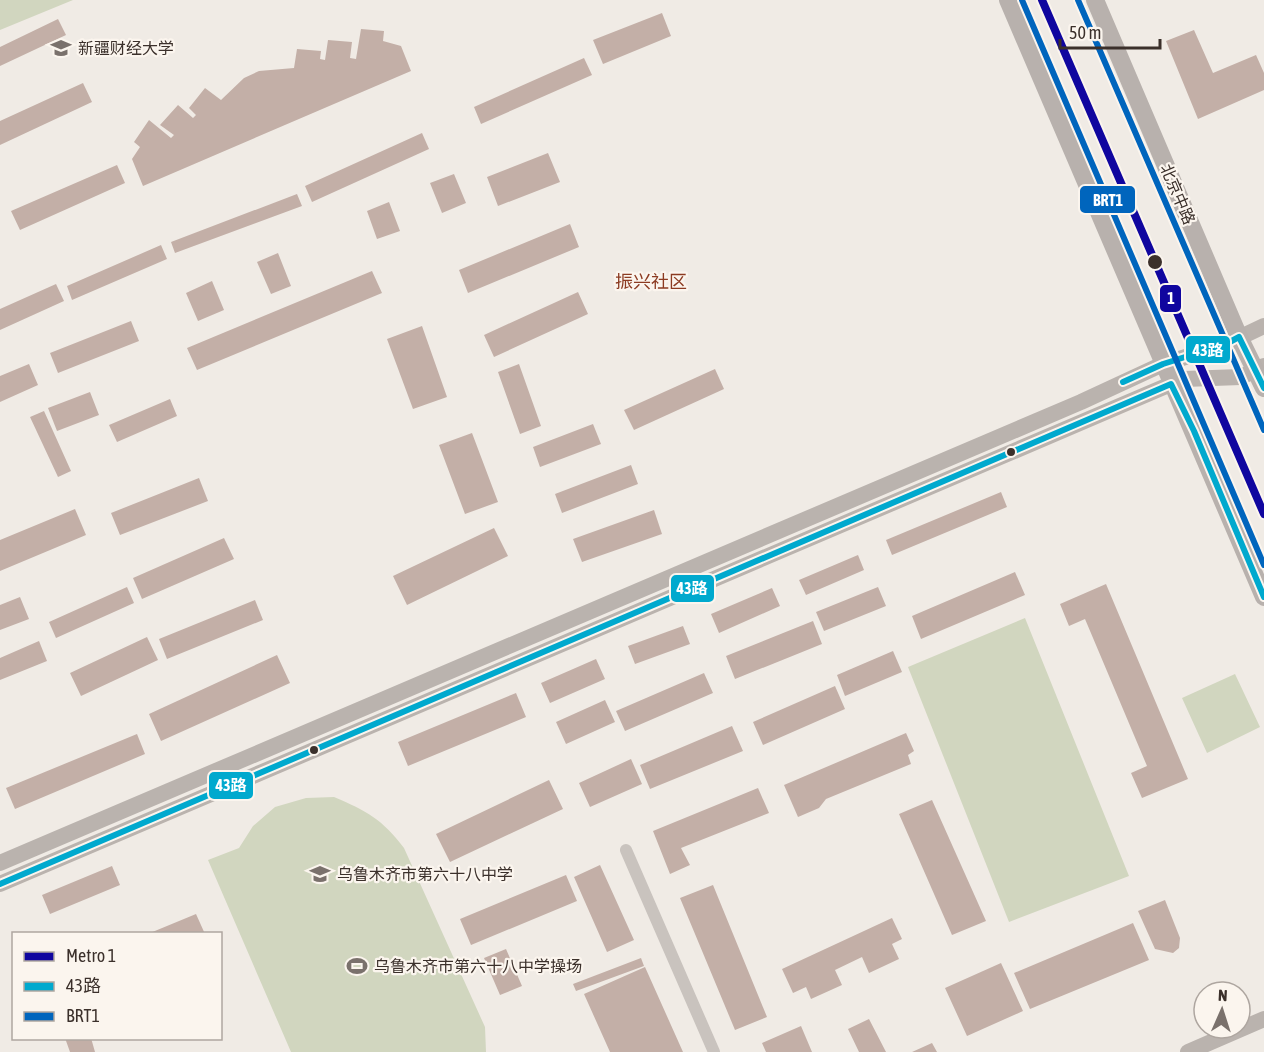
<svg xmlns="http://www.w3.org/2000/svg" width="1264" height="1052" font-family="'Asap Condensed','Noto Sans SC',sans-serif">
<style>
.green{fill:#d1d6bf}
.building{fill:#c3afa7}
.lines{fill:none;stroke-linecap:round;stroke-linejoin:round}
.service{stroke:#c9c3be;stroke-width:6}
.minor{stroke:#c9c3be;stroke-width:12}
.secondary{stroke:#bab3ae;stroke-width:16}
.primary{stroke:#b8b1ad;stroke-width:18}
.bus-1-casing{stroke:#fbf5ee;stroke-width:10}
.bus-2-casing{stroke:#fbf5ee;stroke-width:10}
.bus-1{stroke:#00a9ce;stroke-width:6}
.bus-2{stroke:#0065bd;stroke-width:6}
.metro-1-casing{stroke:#fbf5ee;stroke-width:12}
.metro-1{stroke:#10069f;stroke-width:8}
.stop-dot{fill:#3b302b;stroke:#fbf5ee;stroke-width:2}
.labels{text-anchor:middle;stroke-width:4.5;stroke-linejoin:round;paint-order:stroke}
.poi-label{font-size:16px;fill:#3b302b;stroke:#fbf5ee;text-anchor:start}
.street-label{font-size:16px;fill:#3b302b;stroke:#fbf5ee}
.neighbourhood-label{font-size:18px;fill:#8c3b22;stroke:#fbf5ee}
.line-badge{stroke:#fbf5ee;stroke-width:2}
.badge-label{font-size:16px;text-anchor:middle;font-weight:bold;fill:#fff}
</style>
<rect width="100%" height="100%" fill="#f0ebe5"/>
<!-- green -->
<path class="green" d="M0,0H73L0,30Z
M1025,618L1129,876L1009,922L908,667Z
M1235,674L1260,727L1207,753L1182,698Z
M334,797C367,811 382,819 404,848L485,1027L486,1052H291L208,860L239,848L253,826L275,807L306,798Z"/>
<!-- building -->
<path class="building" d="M662,13L671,36L603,64L593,40Z
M58,19L66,35L0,66V47Z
M361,29L384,31L383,41L401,46L411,71L143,186L132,159L140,147L134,142L149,120L171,138L174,135L160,125L178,105L193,118L196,115L189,108L205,88L221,100L244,78L259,71L294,68L297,49L321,51L320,59L325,60L328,40L352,42L350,58L356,59Z
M1194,30L1213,73L1256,55L1264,73V90L1198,119L1166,41Z
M584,58L592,75L481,124L474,107Z
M83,83L92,102L0,145V121Z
M422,133L429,149L312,202L305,186Z
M548,153L560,182L498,206L487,177Z
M117,165L125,183L20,230L11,211Z
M454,174L466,203L442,213L430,183Z
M297,194L302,206L175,253L171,242Z
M389,202L400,231L377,239L367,211Z
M570,224L579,247L468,293L459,270Z
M161,245L167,259L72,300L67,286Z
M278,253L291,286L271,294L257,262Z
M372,271L382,293L197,370L187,348Z
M212,281L224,310L198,321L186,293Z
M56,284L64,301L0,330V309Z
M578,292L588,314L494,357L484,335Z
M131,321L139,341L58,373L50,353Z
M422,326L447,397L413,409L387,339Z
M29,364L38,385L0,402V376Z
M519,364L541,426L520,434L498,372Z
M715,369L724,389L634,430L624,410Z
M90,392L99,415L57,431L48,408Z
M170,399L177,416L117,442L109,425Z
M44,411L71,471L58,477L30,417Z
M593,424L601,444L540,467L533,447Z
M472,433L498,502L465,514L439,445Z
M631,465L638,484L562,513L555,494Z
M199,478L208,501L120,535L111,513Z
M1001,492L1007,507L892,555L886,540Z
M75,509L86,535L0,571V540Z
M654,510L662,534L582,562L573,539Z
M494,528L508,556L407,605L393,576Z
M224,538L234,559L142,599L133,578Z
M858,555L864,570L806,595L799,580Z
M1015,572L1025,595L921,639L912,616Z
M1106,584L1188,779L1142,798L1131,773L1147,766L1085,619L1069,626L1060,604Z
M127,587L134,603L56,638L49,622Z
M878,587L886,606L824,631L816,612Z
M772,588L780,606L719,633L711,614Z
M20,597L29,619L0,630V605Z
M255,600L263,620L167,659L159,639Z
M813,621L822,644L735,679L726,656Z
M683,626L690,644L635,664L628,646Z
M147,637L158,660L81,696L70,673Z
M39,641L47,661L0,680V658Z
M893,651L902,672L845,696L837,675Z
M277,655L290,683L161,741L149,714Z
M596,659L605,679L550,703L541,683Z
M704,673L713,693L625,731L616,711Z
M835,686L845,709L763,745L753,722Z
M516,693L526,717L408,766L398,742Z
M605,700L615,722L566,744L556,722Z
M732,726L743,751L650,789L640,765Z
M906,733L914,751L908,755L911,764L826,799L819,808L798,817L784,785Z
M137,734L145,754L15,809L6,788Z
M631,759L642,784L590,807L579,783Z
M549,780L563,809L450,862L436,834Z
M758,788L769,813L681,848L690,865L670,874L653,831Z
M932,800L986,921L952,935L899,814Z
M600,865L634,940L607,952L574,877Z
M112,866L120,885L50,914L42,895Z
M566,875L577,901L471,945L460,919Z
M713,885L767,1017L735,1030L680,898Z
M1165,900L1180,938L1179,948L1173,953L1155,949L1138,911Z
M196,914L205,934H150V933Z
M892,918L902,939L892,944L899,959L869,973L862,957L835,970L842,985L811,999L806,987L793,993L782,969Z
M1133,923L1149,960L1030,1009L1014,973Z
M506,949L522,986L500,995L484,958Z
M641,958L644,966L576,991L573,984Z
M1001,963L1023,1011L967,1036L945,988Z
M645,967L683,1052H610L584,994Z
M869,1019L886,1052H859L848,1029Z
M801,1026L812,1052H766L762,1043Z
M65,1038H91L95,1052H70Z
M932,1043L937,1052H912Z"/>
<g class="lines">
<!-- service -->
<path class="service" d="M1022,0L1264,565
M1078,0L1264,430"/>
<!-- minor -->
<path class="minor" d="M626,850L714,1052"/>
<!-- secondary -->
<path class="secondary" d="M0,863L1081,402L1163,364L1226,344L1264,326
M0,884L1171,384L1184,379L1241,377L1264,366
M1188,1052L1264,1019"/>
<!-- primary -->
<path class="primary" d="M1008,0L1264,597
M1095,0L1239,337L1264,388"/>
<!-- bus-1 casing -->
<g class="bus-1-casing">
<path id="bus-1" d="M1123,382L1163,364L1226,344L1239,337L1264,388
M0,884L1171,384L1194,431L1264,597"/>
</g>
<!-- bus-2 casing -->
<g class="bus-2-casing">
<path id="bus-2" d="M1022,0L1264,565
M1078,0L1264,430"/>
</g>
<!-- bus-1 -->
<use href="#bus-1" class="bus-1"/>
<!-- bus-2 -->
<use href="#bus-2" class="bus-2"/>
<!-- metro-1 casing -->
<g class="metro-1-casing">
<path id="metro-1" d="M1042,0L1264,514"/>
</g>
<!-- metro-1 -->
<use href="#metro-1" class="metro-1"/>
</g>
<!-- icons -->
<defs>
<g id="university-bare" transform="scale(1.62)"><path d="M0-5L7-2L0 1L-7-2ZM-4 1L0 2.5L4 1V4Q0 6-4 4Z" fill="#7a716c" stroke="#fbf5ee" stroke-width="2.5" paint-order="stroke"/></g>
<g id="school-bare" transform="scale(1.62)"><path d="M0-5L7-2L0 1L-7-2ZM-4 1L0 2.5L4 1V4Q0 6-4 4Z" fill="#7a716c" stroke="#fbf5ee" stroke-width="2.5" paint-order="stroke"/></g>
<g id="stadium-bare" transform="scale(1.62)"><path d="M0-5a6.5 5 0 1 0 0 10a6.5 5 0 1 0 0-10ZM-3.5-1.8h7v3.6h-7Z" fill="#7a716c" stroke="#fbf5ee" stroke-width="2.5" paint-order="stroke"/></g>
</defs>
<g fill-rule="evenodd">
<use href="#university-bare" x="61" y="48"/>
<use href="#school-bare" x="320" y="874"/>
<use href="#stadium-bare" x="357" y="966"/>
</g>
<!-- markers -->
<g class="stop-dot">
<circle cx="1155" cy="262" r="8"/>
<circle cx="1011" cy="452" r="5"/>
<circle cx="314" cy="750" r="5"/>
</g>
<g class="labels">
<!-- poi labels -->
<g class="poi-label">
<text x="78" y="54">新疆财经大学</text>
<text x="337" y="880">乌鲁木齐市第六十八中学</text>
<text x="374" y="972">乌鲁木齐市第六十八中学操场</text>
</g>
<!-- street labels -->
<g class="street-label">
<text transform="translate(1178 194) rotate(67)" y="6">北京中路</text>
</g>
<!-- neighbourhood labels -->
<g class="neighbourhood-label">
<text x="651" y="288">振兴社区</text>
</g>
</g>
<g class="line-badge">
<rect x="1079" y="185" width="57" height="29" rx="6" fill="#0065bd"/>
<rect x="1159" y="284" width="23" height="29" rx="6" fill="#10069f"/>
<rect x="1185" y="335" width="46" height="29" rx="6" fill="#00a9ce"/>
<rect x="670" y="574" width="45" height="29" rx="6" fill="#00a9ce"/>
<rect x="208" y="771" width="46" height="29" rx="6" fill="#00a9ce"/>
</g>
<g class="badge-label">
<text x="1108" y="206">BRT1</text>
<text x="1171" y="304">1</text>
<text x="1208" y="356">43路</text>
<text x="692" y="594">43路</text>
<text x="231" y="791">43路</text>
</g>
<!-- legend -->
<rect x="12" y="932" width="210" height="108" fill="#fbf5ee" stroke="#aea6a0" stroke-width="1.5"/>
<rect x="24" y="952" width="30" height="9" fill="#10069f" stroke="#aea6a0" stroke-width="1.5"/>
<text x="66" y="962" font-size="18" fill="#3b302b">Metro 1</text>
<rect x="24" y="982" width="30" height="9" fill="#00a9ce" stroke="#aea6a0" stroke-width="1.5"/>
<text x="66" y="992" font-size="18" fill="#3b302b">43路</text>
<rect x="24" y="1012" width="30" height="9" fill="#0065bd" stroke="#aea6a0" stroke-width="1.5"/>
<text x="66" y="1022" font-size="18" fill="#3b302b">BRT1</text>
<!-- north arrow -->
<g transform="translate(1222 1010) rotate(3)"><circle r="28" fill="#fbf5ee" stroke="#aea6a0" stroke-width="1.5"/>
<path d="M0-4.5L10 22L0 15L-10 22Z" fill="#7a716c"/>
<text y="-9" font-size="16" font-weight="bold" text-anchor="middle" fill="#3b302b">N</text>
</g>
<!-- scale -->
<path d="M1060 39v9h100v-9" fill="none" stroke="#3b302b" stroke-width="3"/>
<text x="1069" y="39" font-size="18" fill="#3b302b" stroke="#fbf5ee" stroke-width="4.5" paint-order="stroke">50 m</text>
</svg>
